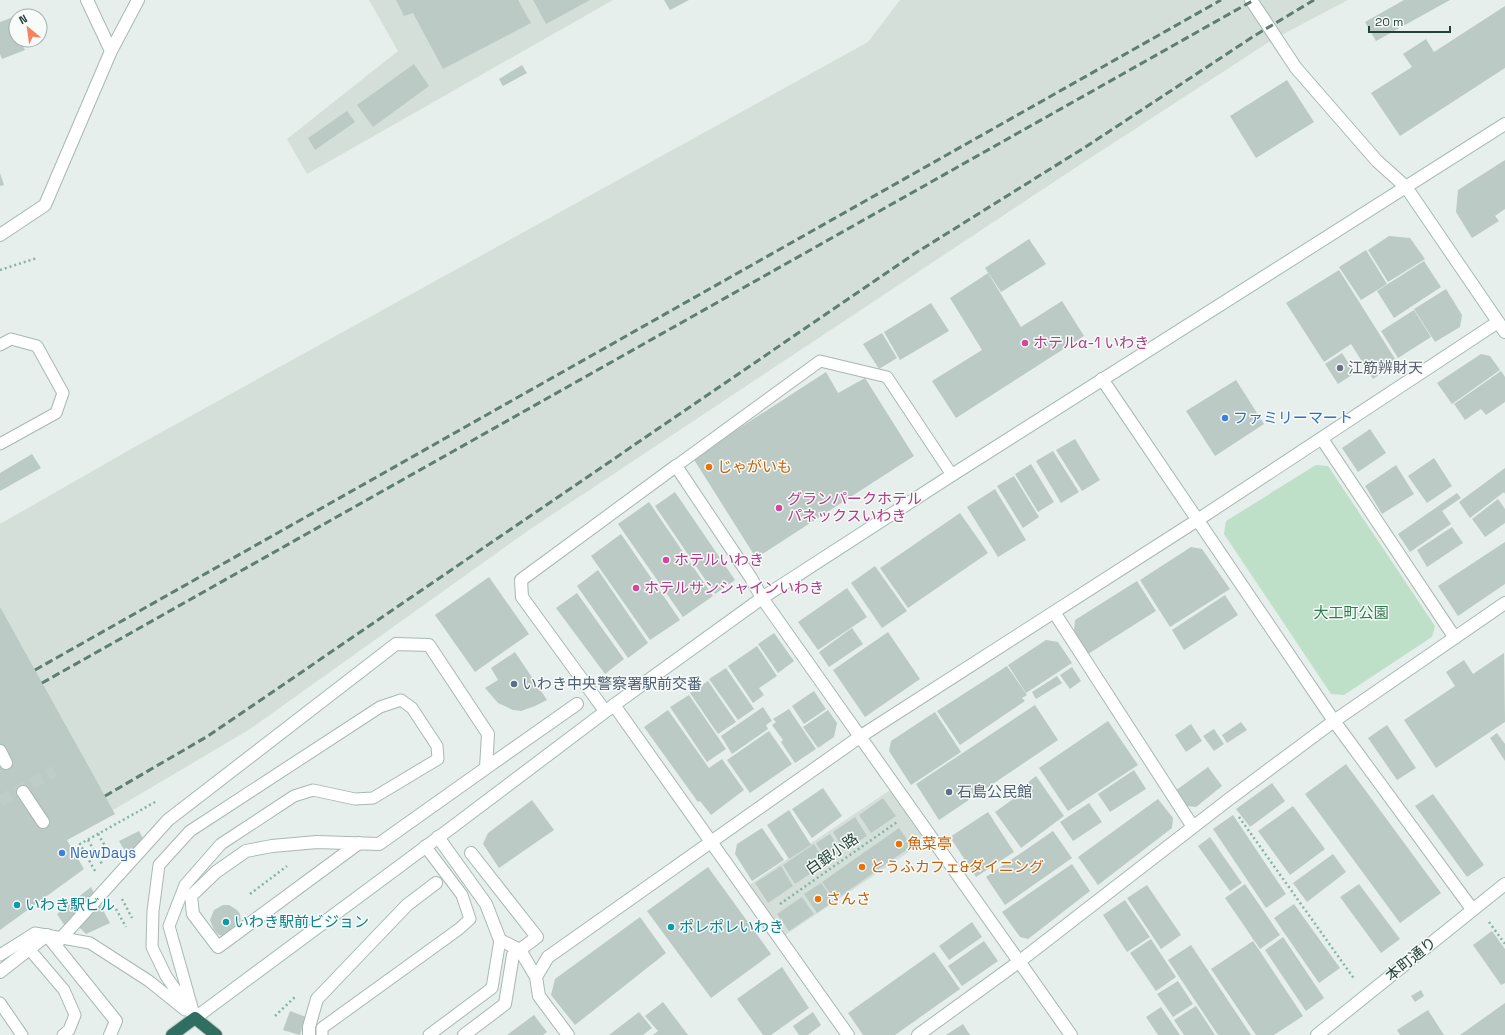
<svg xmlns="http://www.w3.org/2000/svg" width="1505" height="1035" font-family="'Space Grotesk','Noto Sans JP',sans-serif">
<style>
.built{fill:#d4dfda}
.green{fill:#bfe0c8}
.building{fill:#bbcac4}
.lines{fill:none;stroke-linecap:round;stroke-linejoin:round}
.street-tunnel{stroke:#bfccc8;stroke-width:12;stroke-dasharray:12 6;stroke-linecap:butt}
.lane-casing{stroke:#a8b8b2;stroke-width:13}
.street-casing{stroke:#a8b8b2;stroke-width:14}
.secondary-casing{stroke:#a4bbb3;stroke-width:14}
.highway-casing{stroke:#c2cac8;stroke-width:14}
.path{stroke:#86b3a5;stroke-width:2.5;stroke-dasharray:2 3;stroke-linecap:butt}
.lane{stroke:#fff;stroke-width:11}
.street{stroke:#fff;stroke-width:12}
.secondary{stroke:#fff;stroke-width:12}
.highway{stroke:#2f6f62;stroke-width:12}
.rail{stroke:#5f7d75;stroke-width:3;stroke-dasharray:8 4;stroke-linecap:butt}
.hotel-dot{fill:#d1479c;stroke:#f7fbf9;stroke-width:1.5}
.worship-dot{fill:#6b7280;stroke:#f7fbf9;stroke-width:1.5}
.shop-dot{fill:#3f7fe0;stroke:#f7fbf9;stroke-width:1.5}
.food-dot{fill:#e8710a;stroke:#f7fbf9;stroke-width:1.5}
.service-dot{fill:#5c6f8a;stroke:#f7fbf9;stroke-width:1.5}
.culture-dot{fill:#0f9aa8;stroke:#f7fbf9;stroke-width:1.5}
.labels{text-anchor:middle;stroke-width:3;stroke-linejoin:round;paint-order:stroke}
.hotel-label{font-size:15px;fill:#b23c85;stroke:#f7fbf9;text-anchor:start}
.worship-label{font-size:15px;fill:#5b616d;stroke:#f7fbf9;text-anchor:start}
.shop-label{font-size:15px;fill:#366cbe;stroke:#f7fbf9;text-anchor:start}
.food-label{font-size:15px;fill:#c56008;stroke:#f7fbf9;text-anchor:start}
.park-label{font-size:15px;fill:#2d7a4b;stroke:#f7fbf9}
.service-label{font-size:15px;fill:#4e5e75;stroke:#f7fbf9;text-anchor:start}
.street-label{font-size:15px;fill:#24423a;stroke:#f7fbf9}
.culture-label{font-size:15px;fill:#0d838f;stroke:#f7fbf9;text-anchor:start}
</style>
<rect width="100%" height="100%" fill="#e6efeb"/>
<!-- built -->
<path class="built" d="M369,0H613L307,174L287,139L398,51Z
M900,0H1348L1272,40L1078,166L529,530L250,729L115,809L0,868V524L131,449L868,42Z
M890,790L925,841L784,936L749,885Z"/>
<!-- green -->
<path class="green" d="M1316,465L1328,466L1435,626L1432,637L1344,695L1331,694L1224,534L1226,521Z"/>
<!-- building -->
<path class="building" d="M396,0H518L531,23L443,69L413,13L404,16Z
M533,0H590L546,24Z
M664,0H689L670,10Z
M1404,0H1450L1376,41L1365,22Z
M1505,6V68L1400,136L1371,93L1412,67L1403,54L1426,39L1434,52Z
M16,16V40H26L21,42L25,50L2,59L0,54V22Z
M414,64L429,86L373,127L357,105Z
M522,65L527,73L503,86L499,79Z
M1287,80L1314,122L1256,158L1230,116Z
M347,111L355,122L315,150L308,138Z
M1505,160V209L1495,216L1499,221L1472,238L1456,212L1458,190Z
M0,173L4,185L0,186Z
M1389,236L1410,238L1425,259L1388,282L1368,250Z
M1029,239L1046,264L1001,292L985,268Z
M1366,250L1387,284L1361,300L1339,267Z
M1424,261L1441,287L1394,318L1377,291Z
M1339,270L1397,362L1373,379L1351,344L1324,362L1286,303Z
M988,273L1021,327L1062,301L1084,336L956,418L932,381L982,350L950,298Z
M1446,289L1462,315L1460,327L1435,342L1414,309Z
M931,303L949,331L900,360L884,332Z
M1414,310L1431,337L1398,358L1381,331Z
M882,333L897,358L879,369L863,344Z
M1342,353L1355,373L1338,384L1325,364Z
M1481,354L1490,356L1500,370L1452,404L1437,383Z
M1501,371L1505,377V402L1486,415L1481,409L1465,420L1454,404Z
M826,372L838,393L865,378L914,456L756,558L693,458Z
M1236,380L1264,424L1215,456L1186,411Z
M1370,429L1386,453L1358,472L1342,448Z
M1075,439L1100,480L1082,491L1056,450Z
M1053,451L1079,492L1061,503L1036,461Z
M32,454L41,468L0,491V473Z
M1434,458L1452,486L1427,503L1408,476Z
M1031,464L1054,502L1038,512L1015,474Z
M1396,465L1414,494L1382,514L1365,486Z
M1505,468V494L1504,492L1470,518L1459,502Z
M1014,476L1039,517L1023,528L997,486Z
M995,489L1026,540L998,557L967,507Z
M675,492L735,580L715,594L655,506Z
M1457,493L1461,498L1442,511L1451,524L1410,552L1398,534Z
M1498,499L1505,509V523L1485,537L1472,519Z
M649,502L713,596L683,617L618,524Z
M960,513L988,553L908,608L880,568Z
M1452,527L1463,543L1427,567L1417,550Z
M621,534L680,620L650,640L591,556Z
M1505,542V584L1458,616L1438,586Z
M1191,547L1202,549L1230,589L1170,627L1140,580Z
M875,566L907,611L882,628L851,583Z
M598,570L648,643L628,658L577,586Z
M489,577L529,634L475,672L435,615Z
M1137,581L1156,611L1088,654L1074,631L1075,620Z
M847,588L867,617L818,650L798,622Z
M577,593L624,659L605,674L556,608Z
M1225,595L1238,615L1184,650L1172,630Z
M0,607L115,814L67,840L84,869L0,930Z
M852,628L863,644L829,667L819,652Z
M888,632L920,679L865,717L833,670Z
M774,633L794,661L778,673L758,644Z
M1046,640L1058,642L1072,663L1026,693L1008,665Z
M757,646L777,676L759,688L764,695L753,703L728,666Z
M515,652L547,700L535,706L521,711L513,710L498,703L485,688L498,680L491,668Z
M1504,653L1505,722L1436,768L1404,720L1455,686L1446,672L1464,660L1473,674Z
M1007,666L1027,695L1022,698L1025,701L960,745L937,711Z
M1072,667L1081,681L1070,689L1060,675Z
M726,668L754,709L738,720L709,679Z
M1057,676L1062,683L1036,699L1032,692Z
M708,681L736,722L718,734L690,693Z
M814,691L826,709L804,724L792,706Z
M689,695L726,749L707,762L670,707Z
M1035,705L1058,740L939,820L916,784Z
M763,707L772,721L766,725L768,729L732,754L721,736Z
M789,709L816,749L795,763L781,742L783,740L772,725L776,722L773,719Z
M668,710L709,768L722,759L744,790L711,815L700,801L698,802L644,727Z
M828,710L837,723L834,737L818,748L803,727Z
M935,712L961,752L911,785L889,751L891,741Z
M1108,721L1138,765L1068,811L1039,768Z
M1241,722L1247,730L1227,743L1222,735Z
M1191,724L1202,741L1186,752L1175,735Z
M1387,725L1416,768L1397,780L1368,738Z
M1214,729L1224,744L1214,751L1203,736Z
M769,731L792,764L750,793L727,760Z
M1497,733L1505,744V761L1490,738Z
M1346,764L1441,893L1400,923L1305,794Z
M1208,767L1222,786L1196,807L1187,806L1175,791Z
M1134,770L1146,789L1110,812L1098,794Z
M1036,776L1064,816L1021,848L995,812L1020,794L1018,790Z
M1272,783L1285,801L1250,827L1236,809Z
M823,788L842,816L812,838L792,809Z
M1433,794L1484,865L1467,877L1415,806Z
M883,798L896,816L871,833L859,815Z
M1158,799L1173,818L1172,828L1098,885L1078,857Z
M532,800L554,830L499,868L483,844L488,833Z
M1089,803L1102,822L1073,841L1060,822Z
M1293,806L1325,849L1290,875L1258,831Z
M789,810L811,845L789,859L767,825Z
M988,812L1014,852L976,877L950,837Z
M1233,815L1286,894L1266,908L1213,829Z
M855,817L867,836L844,851L833,832Z
M762,828L784,860L752,881L735,854L737,844Z
M899,828L912,846L835,900L822,882Z
M139,831L145,842L126,853L119,841Z
M1053,831L1072,858L1005,905L986,877Z
M830,834L842,852L828,862L816,843Z
M1210,837L1242,883L1230,891L1198,846Z
M814,844L826,863L795,884L783,865Z
M1333,854L1346,872L1307,902L1293,883Z
M1072,864L1090,891L1028,939L1020,937L1002,912Z
M781,866L793,886L768,903L755,883Z
M708,867L771,954L711,998L647,911Z
M821,883L834,901L817,913L804,894Z
M1245,884L1280,935L1260,949L1225,898Z
M1359,884L1400,939L1381,953L1340,897Z
M1147,885L1181,935L1161,949L1127,898Z
M91,887L110,923L86,934L79,927L69,932L57,914Z
M802,897L814,914L789,931L777,914Z
M1125,900L1150,937L1127,952L1103,915Z
M1294,904L1340,968L1319,983L1274,918Z
M223,905H229L237,910L240,914L241,924L224,936L219,935L214,930L210,920L214,910Z
M640,917L666,953L575,1025L551,995L555,979Z
M972,922L982,937L949,960L939,946Z
M1492,931L1505,949V983L1501,985L1473,945Z
M1283,937L1324,998L1306,1011L1265,950Z
M1151,939L1176,977L1156,991L1130,953Z
M984,941L998,961L962,986L948,966Z
M1253,941L1303,1016L1274,1035H1256L1211,969Z
M1191,945L1251,1035H1218L1168,960Z
M934,952L960,989L895,1035H863L848,1013Z
M782,967L809,1008L771,1035H763L737,999Z
M1178,981L1193,1004L1173,1017L1157,994Z
M1421,990L1424,996L1415,1002L1411,996Z
M663,1002L688,1035H653L658,1031L645,1016Z
M1505,1003V1035H1460Z
M1196,1006L1215,1035H1184L1174,1020Z
M1161,1007L1180,1035H1158L1146,1017Z
M1428,1010L1444,1035H1400L1397,1030Z
M290,1011L306,1017L300,1035L283,1030Z
M639,1012L652,1028L643,1035H609Z
M813,1012L821,1025L808,1035H799L793,1026Z
M534,1015L547,1032L543,1035H507Z
M963,1024L970,1035H946Z"/>
<g class="lines">
<!-- street-tunnel -->
<path class="street-tunnel" d="M0,801L55,771"/>
<!-- lane casing -->
<g class="lane-casing">
<path id="lane" d="M0,345L11,339L37,346L63,393L56,413L0,444
M676,466L820,361L887,377L952,475
M401,700L412,708L437,746L438,759L373,798L355,799L313,790L294,796L221,844L185,885L169,926L195,1018L166,976L152,947L153,911L159,865L190,831L380,707Z
M24,943L64,990L75,1015L69,1030L63,1035
M0,955L35,933L90,943L149,981L185,1010
M0,1003L22,1035
M322,1035V1028L459,929L470,919L462,895L425,846
M429,1035L492,988L500,940"/>
</g>
<!-- street casing -->
<g class="street-casing">
<path id="street" d="M87,0L111,51
M1251,0L1296,68L1377,161L1406,187
M0,235L45,205L111,51L138,0
M1102,379L1334,721L1472,909
M1322,439L1455,638
M1054,612L1193,827
M614,705L848,1035
M605,711L522,597L521,580L676,466L751,578L762,598L1071,1035
M0,751L6,763
M486,768L577,704
M23,792L43,822
M438,837L486,904L500,940L520,950L536,977L539,996L568,1035
M55,945L168,820L396,644L429,645L488,734L486,768L379,844L317,842L272,846L246,851L216,872L191,896L193,914L218,947L359,843
M0,972L47,935L116,1021L110,1035
M536,977L548,957L861,736L1199,519L1498,322
M309,1035V1027L317,999L407,905L436,883
M464,1035L505,1004L513,955L537,937L471,853
M918,1035L1020,961L1228,800L1334,721L1505,603"/>
</g>
<!-- secondary casing -->
<g class="secondary-casing">
<path id="secondary" d="M1406,187L1505,332
M195,1018L451,828L614,705L762,598L952,475L1505,124
M1317,1035L1505,884"/>
</g>
<!-- highway casing -->
<g class="highway-casing">
<path id="highway" d="M195,1018L216,1035
M172,1035L195,1018"/>
</g>
<!-- path -->
<path class="path" d="M0,270L37,258
M1239,817L1355,980
M98,834L110,854
M88,840L102,864
M95,871L80,844L157,801
M250,894L287,866
M122,899L132,918
M780,904L897,822
M116,909L126,927
M1489,922L1505,944
M275,1016L296,996"/>
<!-- lane -->
<use href="#lane" class="lane"/>
<!-- street -->
<use href="#street" class="street"/>
<!-- secondary -->
<use href="#secondary" class="secondary"/>
<!-- highway -->
<use href="#highway" class="highway"/>
<!-- rail -->
<path class="rail" d="M35,670L1221,0
M42,683L1254,0
M105,796L208,736L914,254L1087,146L1254,36L1314,0"/>
</g>
<!-- markers -->
<g class="hotel-dot">
<circle cx="1025" cy="343" r="4"/>
<circle cx="779" cy="508" r="4"/>
<circle cx="666" cy="560" r="4"/>
<circle cx="636" cy="588" r="4"/>
</g>
<circle class="worship-dot" cx="1340" cy="368" r="4"/>
<g class="shop-dot">
<circle cx="1225" cy="418" r="4"/>
<circle cx="62" cy="853" r="4"/>
</g>
<g class="food-dot">
<circle cx="709" cy="467" r="4"/>
<circle cx="899" cy="844" r="4"/>
<circle cx="862" cy="867" r="4"/>
<circle cx="818" cy="899" r="4"/>
</g>
<g class="service-dot">
<circle cx="514" cy="684" r="4"/>
<circle cx="949" cy="792" r="4"/>
</g>
<g class="culture-dot">
<circle cx="17" cy="905" r="4"/>
<circle cx="226" cy="922" r="4"/>
<circle cx="671" cy="927" r="4"/>
</g>
<g class="labels">
<!-- hotel labels -->
<g class="hotel-label">
<text x="1033" y="348">ホテルα-1 いわき</text>
<text x="787" y="504">グランパークホテル<tspan x="787" dy="17">パネックスいわき</tspan></text>
<text x="674" y="565">ホテルいわき</text>
<text x="644" y="593">ホテルサンシャインいわき</text>
</g>
<!-- worship labels -->
<g class="worship-label">
<text x="1348" y="373">江筋辨財天</text>
</g>
<!-- shop labels -->
<g class="shop-label">
<text x="1233" y="423">ファミリーマート</text>
<text x="70" y="858">NewDays</text>
</g>
<!-- food labels -->
<g class="food-label">
<text x="717" y="472">じゃがいも</text>
<text x="907" y="849">魚菜亭</text>
<text x="870" y="872">とうふカフェ&amp;ダイニング</text>
<text x="826" y="904">さんさ</text>
</g>
<!-- park labels -->
<g class="park-label">
<text x="1351" y="618">大工町公園</text>
</g>
<!-- service labels -->
<g class="service-label">
<text x="522" y="689">いわき中央警察署駅前交番</text>
<text x="957" y="797">石島公民館</text>
</g>
<!-- street labels -->
<g class="street-label">
<text transform="translate(832 854) rotate(-35)" y="5">白銀小路</text>
<text transform="translate(1411 959) rotate(-39)" y="5">本町通り</text>
</g>
<!-- culture labels -->
<g class="culture-label">
<text x="25" y="910">いわき駅ビル</text>
<text x="234" y="927">いわき駅前ビジョン</text>
<text x="679" y="932">ポレポレいわき</text>
</g>
</g>
<!-- north arrow -->
<g transform="translate(28 28) rotate(331)"><circle r="19" fill="#f7fbf9" stroke="#a3b1ad"/>
<path d="M0-3L7 15L0 10L-7 15Z" fill="#f4845f"/>
<text y="-6" font-size="11" font-weight="bold" text-anchor="middle" fill="#24423a">N</text>
</g>
<!-- scale -->
<path d="M1369 26v6h81v-6" fill="none" stroke="#24423a" stroke-width="2"/>
<text x="1375" y="26" font-size="12" fill="#24423a" stroke="#f7fbf9" stroke-width="3" paint-order="stroke">20 m</text>
</svg>
